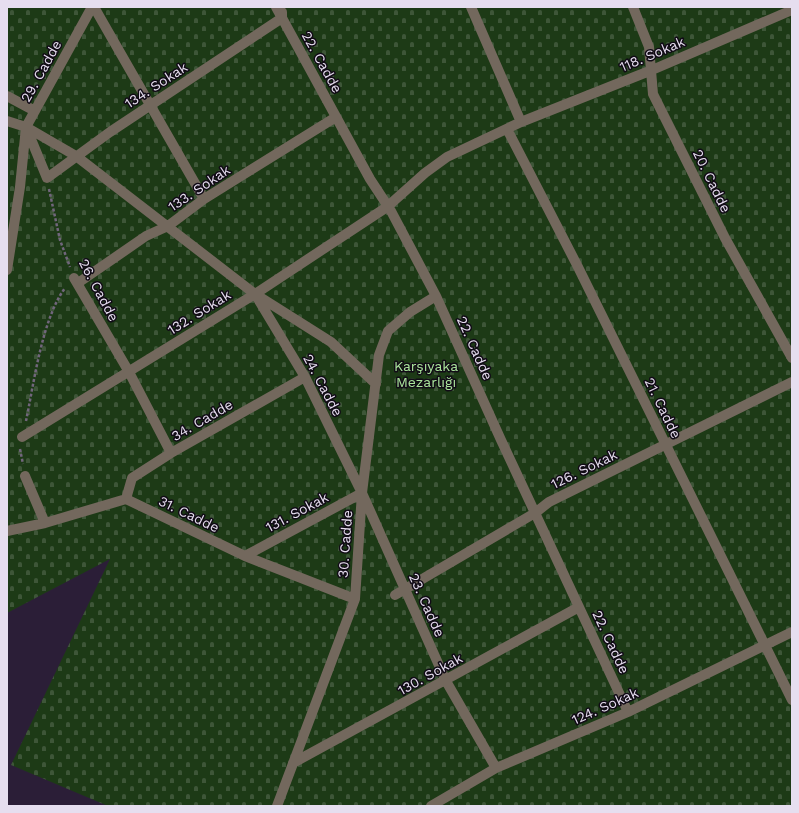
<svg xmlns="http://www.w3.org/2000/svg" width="799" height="813" font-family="'Work Sans',sans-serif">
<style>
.cemetery{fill:url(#cemetery-stones)}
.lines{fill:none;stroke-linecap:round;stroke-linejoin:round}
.path{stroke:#71667c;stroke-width:2.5;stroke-dasharray:3 2;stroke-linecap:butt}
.minor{stroke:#73685d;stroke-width:10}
.labels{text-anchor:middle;stroke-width:3;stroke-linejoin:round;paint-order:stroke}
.street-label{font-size:14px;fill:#e6deef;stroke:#110b16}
.park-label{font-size:14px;fill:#abe59c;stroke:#110b16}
</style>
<defs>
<pattern id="cemetery-stones" width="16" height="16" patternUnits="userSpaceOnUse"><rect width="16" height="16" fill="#1d3a16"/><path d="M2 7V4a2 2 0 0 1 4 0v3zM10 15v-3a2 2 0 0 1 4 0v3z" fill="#3e5638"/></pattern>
</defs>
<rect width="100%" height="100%" fill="#2b1e37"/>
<!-- cemetery -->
<path class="cemetery" d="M7,7H792V806H108L11,765L110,559L7,613Z"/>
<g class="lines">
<!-- path -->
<path class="path" d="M49,189L60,240L70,267
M26,421C34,383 42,319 65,288
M20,449L23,464"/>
<!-- minor -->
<path class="minor" d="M94,7L204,199
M276,7L370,179L391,211L436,296L501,440L628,712
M471,7L521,122
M633,7L649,47L653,94L725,238L792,358
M7,96L35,111
M7,121L26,127L47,178L110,132L282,18V12
M26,127L76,156L255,294L331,342L376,384
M507,129L578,267L792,700
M7,270L20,187L26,127L92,7
M74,278L129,372L171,453
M78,283L146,236L168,226L204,199L336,117
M255,294L305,377L362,493L446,681L496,768
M22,437L255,294L387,207L425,173L447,157L521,122L652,70L792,10
M25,476L45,523
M126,499L132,478L171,453L305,377
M7,531L45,523L126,499L245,556L355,599
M245,556L362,493
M395,595L535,513L549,502L792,382
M293,763L579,607
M277,806L355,599L362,493L379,355L388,331L410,312L436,296
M431,806L496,768L628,712L792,632"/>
</g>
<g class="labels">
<!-- street labels -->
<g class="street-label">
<text transform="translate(652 54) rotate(-23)" y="5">118. Sokak</text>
<text transform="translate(322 62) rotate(61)" y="5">22. Cadde</text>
<text transform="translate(41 71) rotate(-61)" y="5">29. Cadde</text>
<text transform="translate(156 85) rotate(-33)" y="5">134. Sokak</text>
<text transform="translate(712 181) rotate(64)" y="5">20. Cadde</text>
<text transform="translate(199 188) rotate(-34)" y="5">133. Sokak</text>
<text transform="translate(99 290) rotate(62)" y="5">26. Cadde</text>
<text transform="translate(199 312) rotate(-32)" y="5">132. Sokak</text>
<text transform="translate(475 348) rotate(66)" y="5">22. Cadde</text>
<text transform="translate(323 385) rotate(62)" y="5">24. Cadde</text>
<text transform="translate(663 408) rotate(64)" y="5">21. Cadde</text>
<text transform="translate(202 420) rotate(-30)" y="5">34. Cadde</text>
<text transform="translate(584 469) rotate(-26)" y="5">126. Sokak</text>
<text transform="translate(297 512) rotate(-28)" y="5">131. Sokak</text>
<text transform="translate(189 514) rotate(26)" y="5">31. Cadde</text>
<text transform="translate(345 544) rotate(-86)" y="5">30. Cadde</text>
<text transform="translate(427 605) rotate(66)" y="5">23. Cadde</text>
<text transform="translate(611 642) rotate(65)" y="5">22. Cadde</text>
<text transform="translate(430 674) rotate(-29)" y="5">130. Sokak</text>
<text transform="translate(605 706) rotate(-24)" y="5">124. Sokak</text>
</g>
<!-- park labels -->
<g class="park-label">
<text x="426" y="371">Karşıyaka<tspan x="426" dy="16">Mezarlığı</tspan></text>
</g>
</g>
<!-- border -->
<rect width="799" height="813" fill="none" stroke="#e6deef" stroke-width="16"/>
</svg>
